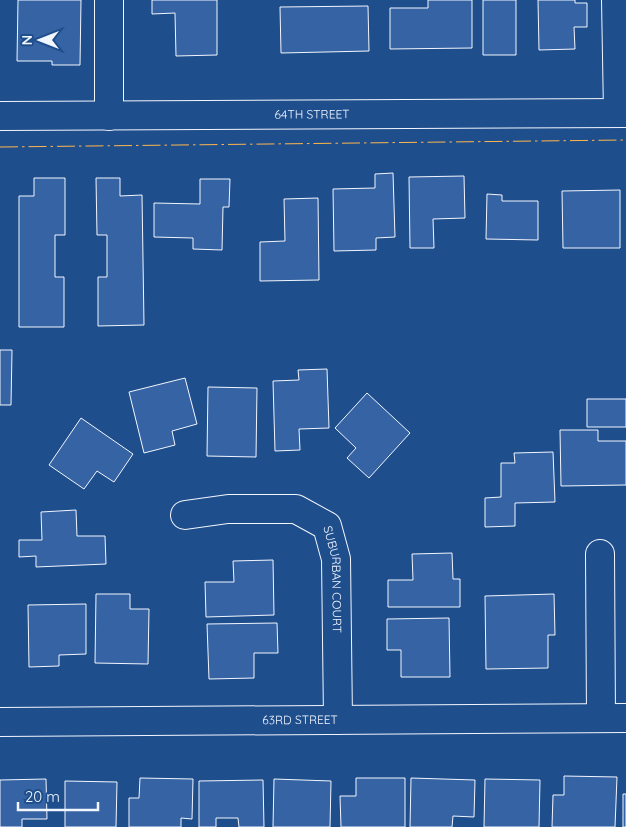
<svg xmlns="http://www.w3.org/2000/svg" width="626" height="827" font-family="Quicksand,sans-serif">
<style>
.building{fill:#3563a3;stroke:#f2f6ff}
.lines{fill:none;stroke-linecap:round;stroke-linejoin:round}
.minor-casing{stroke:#f2f6ff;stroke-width:30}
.minor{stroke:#1f4e8c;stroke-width:28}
.power{stroke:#ffb74d;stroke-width:1;stroke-dasharray:18 4 2.5 4;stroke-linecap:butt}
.labels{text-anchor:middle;stroke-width:4;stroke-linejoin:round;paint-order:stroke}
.street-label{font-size:12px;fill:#f2f6ff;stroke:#1f4e8c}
</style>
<rect width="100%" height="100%" fill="#1f4e8c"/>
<!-- building -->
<path class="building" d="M18,0H81L80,65H52V61H17Z
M152,0H217V55L176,56L175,13L152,14Z
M428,0H472V48L390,49V8H428Z
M483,0H516V55H483Z
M538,0H575V3H587V27H574L575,49L539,50Z
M368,6L369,51L281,53L280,7Z
M393,173L395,237L376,238V250L334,251L333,189L375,188V174Z
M464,176L465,218L433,219L434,248H410L409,177Z
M34,178H65V235H55V277H64V327H19V196H34Z
M96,178H120V196L142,195L144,325L98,326V277H107V235H97Z
M200,179H230L229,207H223L222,250L193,249V238L154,237V203L200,204Z
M620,190V248H563L562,191Z
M487,194L502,195V201H538V240L486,239Z
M318,198L319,280L260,281V242L285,241L284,199Z
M0,350H12L11,405H0Z
M327,369L329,428L299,429L300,450L275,451L273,381L299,380L298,370Z
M185,378L197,424L172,431L175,445L144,453L129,392Z
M208,387L257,388L256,457L207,456Z
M367,393L410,433L369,478L347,458L356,448L335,428Z
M587,399H626V427H587Z
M81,418L133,454L114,482L97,471L84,489L49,465Z
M560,430H598V441H626V485L561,486Z
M553,452L555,502L515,503V526L485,527V498L501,497V463H515L514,453Z
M76,510L77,536H105L106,564L36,567V556L19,557V540H42L41,512Z
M452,553L453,579H460V607H388V580H413L412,554Z
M273,560L274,615L206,617L205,582H234L233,561Z
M96,594H130V609H149L148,664L95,663Z
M554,594L555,635H548V668L486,669L485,596Z
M86,604V654L59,655V666L29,667L28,605Z
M449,618L450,677H401V650H387V619Z
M277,623L278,653H254V678L209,679L207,624Z
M564,776L617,777L615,827H552L553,795H564Z
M140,778L193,779L192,819L181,818V827H129V798H139Z
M356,778H405V827H341L340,796H356Z
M411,778L475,780L474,817L453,816L452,827H410Z
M46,779L47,819H22V827H0V780Z
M274,779L331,781L330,827H273Z
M485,779L540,780L539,827H484Z
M263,780L264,827H239L238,818H216V827H199V781Z
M65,781L117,782L116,827H65Z
M623,794H626V827H623Z"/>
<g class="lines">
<!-- minor casing -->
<g class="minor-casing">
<g id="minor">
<path d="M616,0L618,113"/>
<path id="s1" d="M0,116L626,113"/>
<path d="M109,116V0"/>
<path id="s2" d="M185,515L228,509H296L327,526L336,559L338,720"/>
<path d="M600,554L601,718"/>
<path id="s3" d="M0,722L626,718"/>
</g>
</g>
<!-- minor -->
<use href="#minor" class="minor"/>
<!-- power -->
<path class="power" d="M0,147L626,140"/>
</g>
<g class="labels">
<!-- street labels -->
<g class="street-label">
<text dy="4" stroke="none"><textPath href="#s1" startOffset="312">64TH STREET</textPath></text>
<text dy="4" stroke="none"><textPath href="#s2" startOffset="201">SUBURBAN COURT</textPath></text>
<text dy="4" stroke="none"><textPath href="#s3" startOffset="300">63RD STREET</textPath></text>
</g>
</g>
<!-- north arrow -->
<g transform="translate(40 40) rotate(270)" stroke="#1f4e8c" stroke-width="4" paint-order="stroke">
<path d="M0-4L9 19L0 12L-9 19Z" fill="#f2f6ff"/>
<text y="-8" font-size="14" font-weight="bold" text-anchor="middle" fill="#f2f6ff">N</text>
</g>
<!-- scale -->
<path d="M18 802v8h80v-8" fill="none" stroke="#f2f6ff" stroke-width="2.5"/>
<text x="25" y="802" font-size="15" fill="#f2f6ff" stroke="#1f4e8c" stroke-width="4" paint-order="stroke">20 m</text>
</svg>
